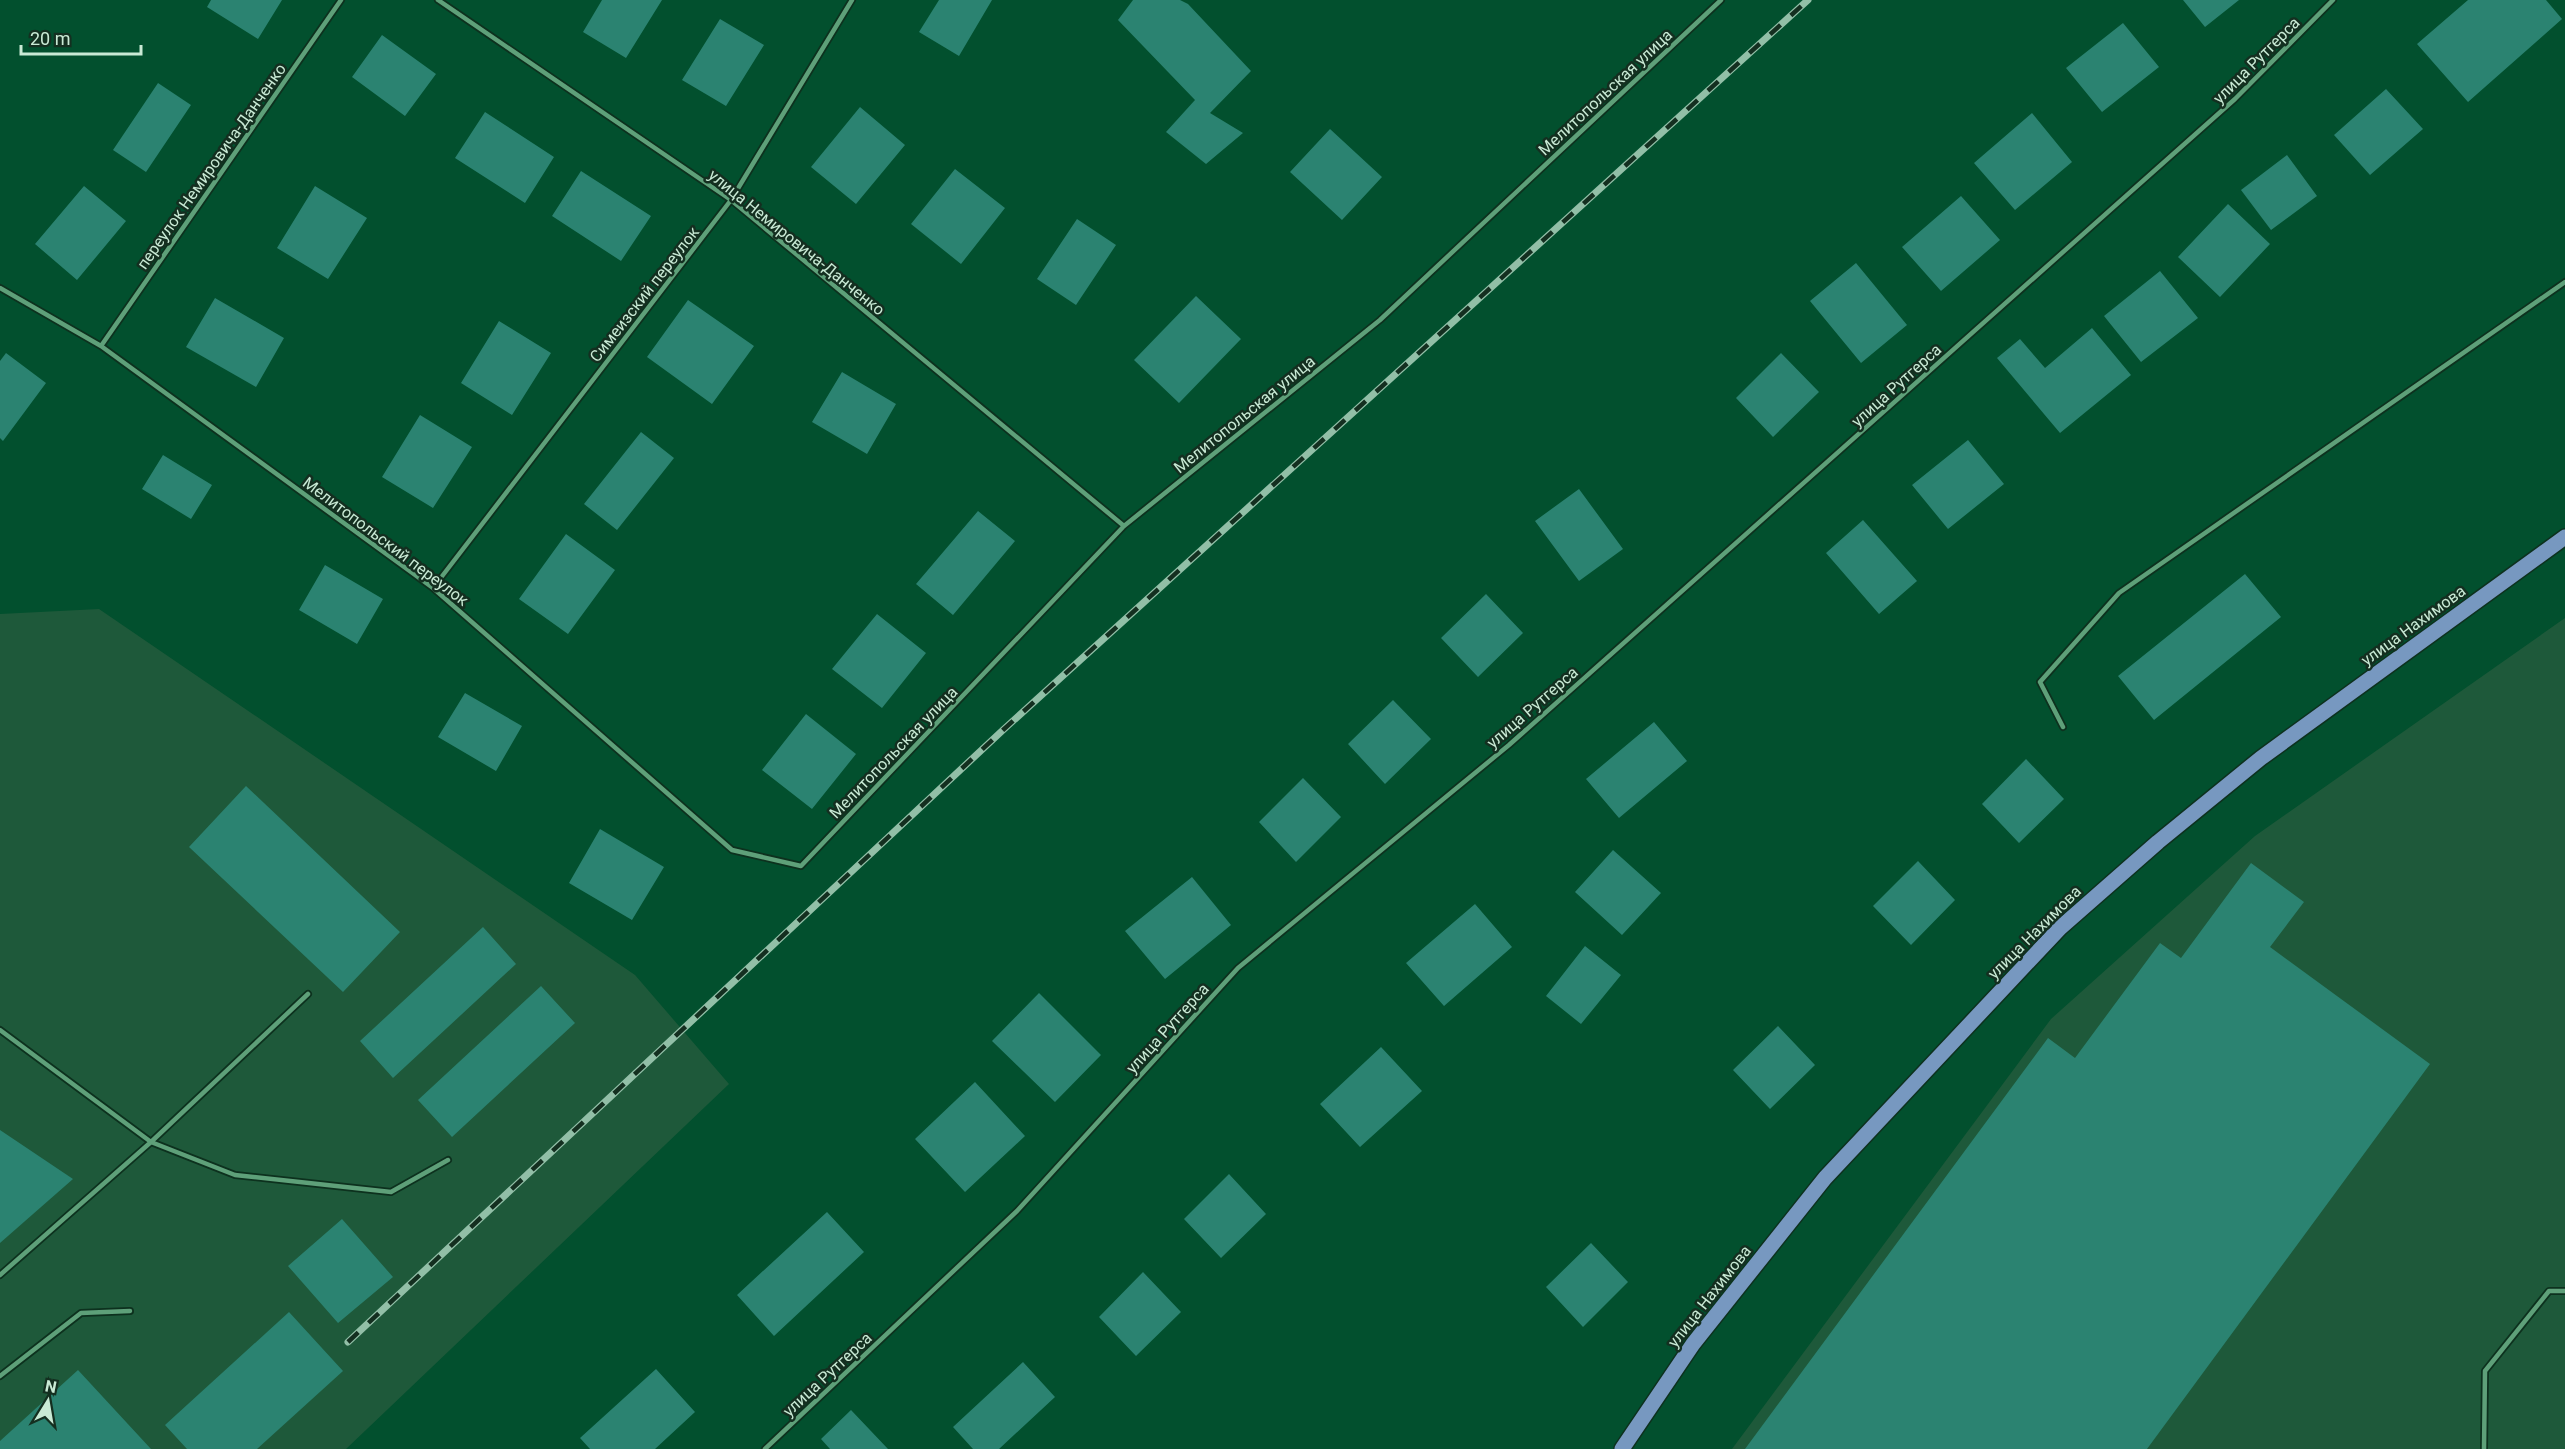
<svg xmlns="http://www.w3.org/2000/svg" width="2565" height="1449" font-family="Roboto,sans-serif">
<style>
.built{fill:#1e593a}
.building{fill:#2b8371}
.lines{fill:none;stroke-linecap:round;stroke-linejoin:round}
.service-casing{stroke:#0d311e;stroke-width:8}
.primary-casing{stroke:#0d311e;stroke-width:18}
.service{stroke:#5ea079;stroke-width:4.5}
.primary{stroke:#7798c0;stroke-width:15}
.rail-casing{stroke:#92bfa7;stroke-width:7}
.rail{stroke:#142f20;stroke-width:4.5;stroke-dasharray:14;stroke-linecap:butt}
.labels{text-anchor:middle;stroke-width:5;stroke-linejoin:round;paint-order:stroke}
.street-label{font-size:16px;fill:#c9ead5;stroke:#142f20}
</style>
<rect width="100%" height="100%" fill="#02502e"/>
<!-- built -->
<path class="built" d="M99,609L635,975L729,1084L346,1449H0V614Z
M2565,618V1449H1732L2051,1019L2255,836Z"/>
<!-- building -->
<path class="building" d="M211,0H282L258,39L207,7Z
M602,0H662L626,58L583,32Z
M939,0H992L959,56L919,32Z
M1133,0H1180L1188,4L1251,71L1210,113L1243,133L1206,164L1166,132L1195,100L1118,20Z
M2183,0H2239L2205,27Z
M2468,0H2546L2562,19L2468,102L2417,44Z
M720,19L764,45L726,106L682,80Z
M2123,23L2159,67L2102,112L2066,68Z
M382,35L436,74L405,116L352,77Z
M158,83L191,105L146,172L113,150Z
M2386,89L2423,129L2370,175L2334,135Z
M860,107L905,145L856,204L811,167Z
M485,112L554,157L525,203L455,158Z
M2032,113L2072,162L2015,210L1974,163Z
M1330,129L1382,177L1342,220L1290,172Z
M2287,155L2317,196L2271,230L2241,190Z
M955,169L1005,208L961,264L911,224Z
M581,171L651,216L621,261L552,216Z
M84,186L126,221L77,280L35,244Z
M315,186L367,218L328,279L277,248Z
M1961,196L2000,240L1941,291L1902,247Z
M2228,204L2270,244L2220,297L2178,257Z
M1077,219L1116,245L1076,305L1037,279Z
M1856,263L1907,325L1861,363L1810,301Z
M2160,271L2198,318L2141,362L2104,316Z
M1196,296L1241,339L1179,403L1134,360Z
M215,298L284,338L256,387L186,347Z
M688,300L754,346L712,404L647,357Z
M499,321L551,353L512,415L461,383Z
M2092,328L2131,375L2060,433L1997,358L2020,339L2045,368Z
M6,353L46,383L3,441L0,438V361Z
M1781,353L1819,392L1773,437L1736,398Z
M842,372L896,404L867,454L812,422Z
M420,415L472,447L433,508L382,477Z
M641,432L674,458L617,530L584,504Z
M1968,440L2004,484L1948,529L1912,485Z
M163,455L212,485L191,519L142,489Z
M1579,489L1623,549L1579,581L1535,521Z
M978,511L1015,541L953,615L916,584Z
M1863,520L1917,581L1879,614L1826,553Z
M566,534L615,570L568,634L519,599Z
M325,565L383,599L357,644L299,610Z
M2245,574L2281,617L2154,720L2118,676Z
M1486,594L1523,633L1478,677L1441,638Z
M877,614L926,653L882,708L832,669Z
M465,693L522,726L496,771L438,737Z
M1393,700L1431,739L1385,784L1348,744Z
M806,714L856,754L812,809L762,770Z
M1654,722L1687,761L1619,818L1586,779Z
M2026,759L2064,799L2019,843L1982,804Z
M1303,778L1341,817L1296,862L1259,822Z
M246,786L400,932L343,992L189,847Z
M600,829L664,867L632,920L569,883Z
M1613,850L1661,893L1622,935L1575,892Z
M1918,861L1955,900L1911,945L1873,906Z
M2251,863L2304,902L2270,947L2430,1064L2147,1449H1745L2048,1038L2075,1058L2160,943L2181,958Z
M1192,877L1231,925L1165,979L1125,931Z
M1475,904L1512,947L1444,1006L1406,963Z
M483,927L516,964L393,1078L360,1041Z
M1585,946L1621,975L1581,1024L1546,996Z
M541,986L575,1023L452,1137L418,1100Z
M1039,993L1101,1055L1055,1102L992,1041Z
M1778,1026L1815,1065L1770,1109L1733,1070Z
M1381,1047L1422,1091L1360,1147L1320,1104Z
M975,1082L1025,1136L965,1192L915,1139Z
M0,1130L73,1179L0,1243Z
M1229,1174L1266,1214L1221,1258L1184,1219Z
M827,1212L864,1252L774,1336L737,1295Z
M342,1219L393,1277L338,1323L288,1266Z
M1591,1243L1628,1282L1583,1327L1546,1287Z
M1143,1272L1181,1312L1136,1356L1099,1317Z
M289,1312L343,1371L257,1449H187L165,1425Z
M1023,1362L1055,1397L999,1449H973L953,1427Z
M656,1369L695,1412L655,1449H590L580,1438Z
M78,1370L151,1449H0V1441Z
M851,1410L888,1449H830L821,1439Z"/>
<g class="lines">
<!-- service casing -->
<g class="service-casing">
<path id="service" d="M438,0L731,200L1124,526
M0,288L101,346L433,588L732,850L801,866L1124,526L1380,320L1721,0
M101,346L341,0
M433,588L731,200L852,0
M2063,727L2040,682L2119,593L2565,282
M0,1030L151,1142L235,1175L391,1192L448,1160
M0,1275L151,1142L308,994
M0,1376L81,1313L130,1311
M765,1449L1017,1211L1238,968L1509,745L2235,99L2333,0
M2484,1449L2485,1371L2549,1291H2565"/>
</g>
<!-- primary casing -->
<g class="primary-casing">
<path id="primary" d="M1622,1449L1693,1344L1825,1178L2060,928L2158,842L2261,758L2565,537"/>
</g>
<!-- service -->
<use href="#service" class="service"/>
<!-- primary -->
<use href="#primary" class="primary"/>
<!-- rail casing -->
<g class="rail-casing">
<path id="rail" d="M348,1342L1003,730L1808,0"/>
</g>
<!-- rail -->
<use href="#rail" class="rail"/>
</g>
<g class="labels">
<!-- street labels -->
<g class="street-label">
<text transform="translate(2256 60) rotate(-45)" y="6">улица Рутгерса</text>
<text transform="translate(1605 92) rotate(-43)" y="6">Мелитопольская улица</text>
<text transform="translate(211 166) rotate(-55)" y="6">переулок Немировича-Данченко</text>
<text transform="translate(797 242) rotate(39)" y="6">улица Немировича-Данченко</text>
<text transform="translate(644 294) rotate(-52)" y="6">Симеизский переулок</text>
<text transform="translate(1896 385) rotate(-42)" y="6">улица Рутгерса</text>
<text transform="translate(1244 414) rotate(-39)" y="6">Мелитопольская улица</text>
<text transform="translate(386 541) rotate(37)" y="6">Мелитопольский переулок</text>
<text transform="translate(2413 625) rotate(-36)" y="6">улица Нахимова</text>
<text transform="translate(1532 707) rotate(-41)" y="6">улица Рутгерса</text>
<text transform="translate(893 752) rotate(-46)" y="6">Мелитопольская улица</text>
<text transform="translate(2034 932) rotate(-45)" y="6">улица Нахимова</text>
<text transform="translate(1167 1028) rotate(-48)" y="6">улица Рутгерса</text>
<text transform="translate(1709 1296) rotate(-52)" y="6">улица Нахимова</text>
<text transform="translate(827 1374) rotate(-43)" y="6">улица Рутгерса</text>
</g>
</g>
<!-- north arrow -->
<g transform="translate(48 1401) rotate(11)" stroke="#142f20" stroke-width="4.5" paint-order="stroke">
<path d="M0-4.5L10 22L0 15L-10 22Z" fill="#c9ead5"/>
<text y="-9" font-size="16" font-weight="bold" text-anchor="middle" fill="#c9ead5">N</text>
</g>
<!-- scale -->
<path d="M21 45v9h120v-9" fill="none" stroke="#c9ead5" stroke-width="3"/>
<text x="30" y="45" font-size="18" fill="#c9ead5" stroke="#142f20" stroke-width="4.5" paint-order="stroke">20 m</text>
</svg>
